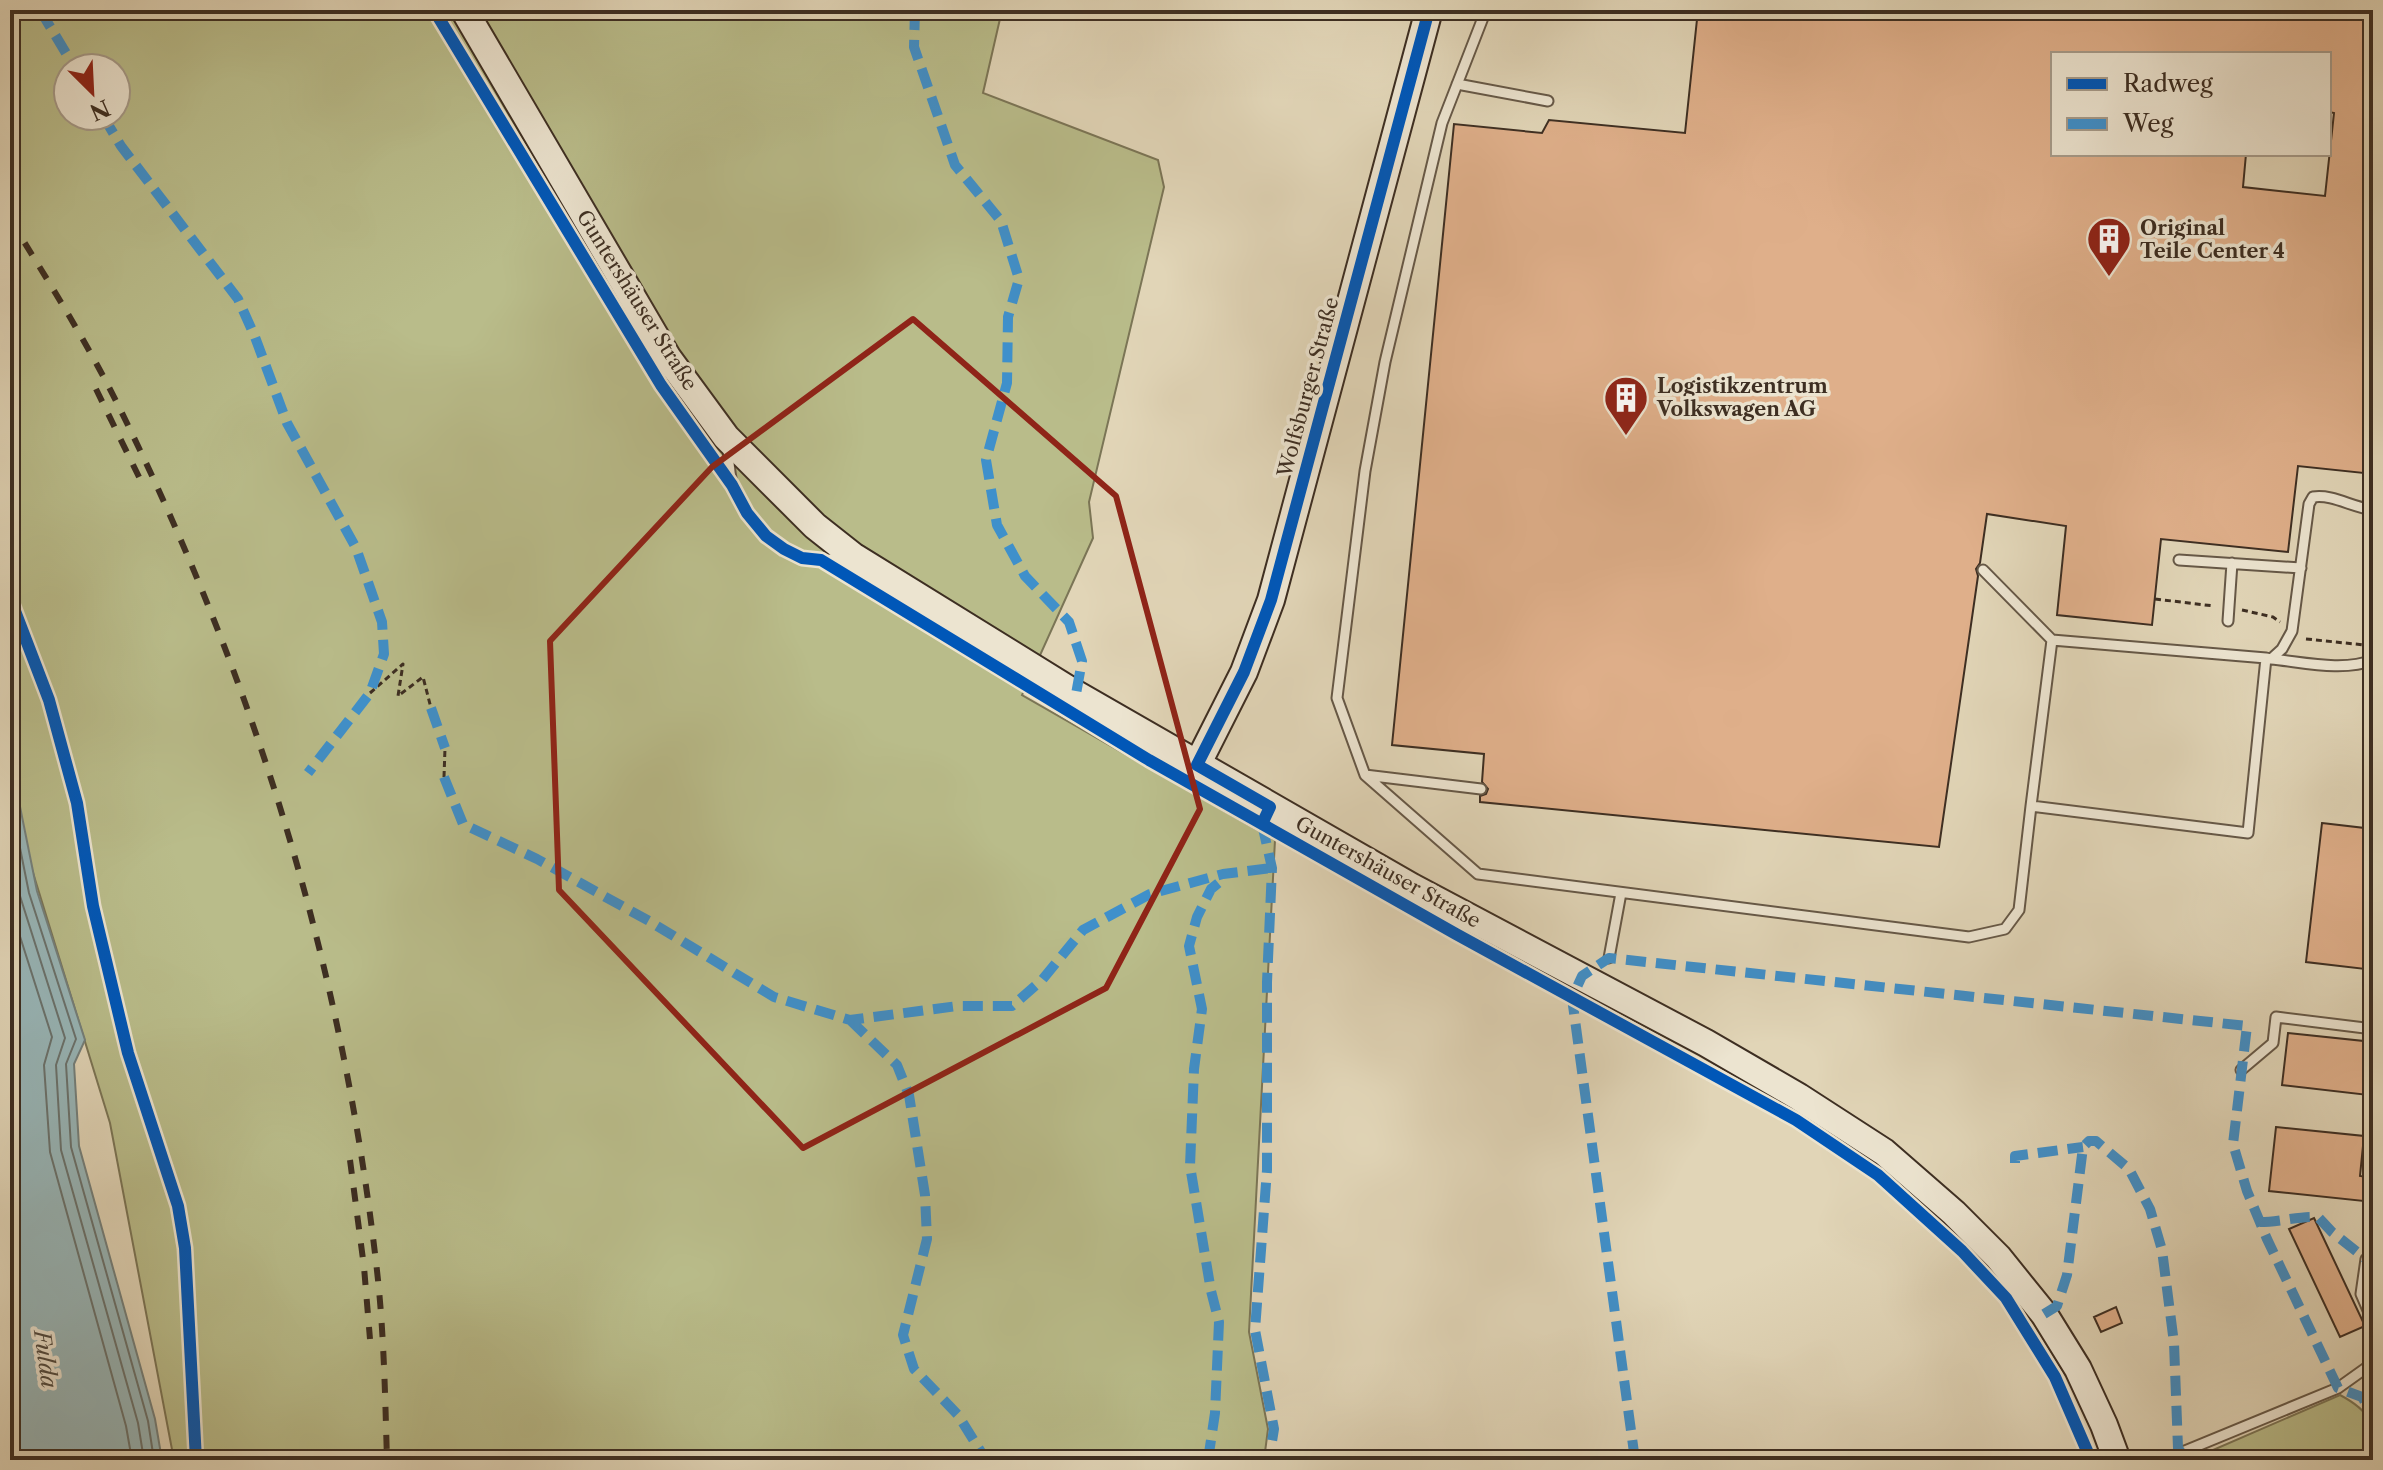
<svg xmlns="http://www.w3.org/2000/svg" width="2383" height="1470" font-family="'Libre Caslon Text',serif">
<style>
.green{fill:#b9bc8a;stroke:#7b7556;stroke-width:2;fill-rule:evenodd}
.water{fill:#98b6b8;stroke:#74807c;stroke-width:2}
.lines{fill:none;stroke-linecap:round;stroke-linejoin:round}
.shore{stroke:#6a726d;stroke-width:2}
.building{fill:#dfaf8a;stroke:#3d2e22;stroke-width:2;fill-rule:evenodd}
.lane-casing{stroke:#665847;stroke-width:13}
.secondary-casing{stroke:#3d2e22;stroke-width:30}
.path{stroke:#3d2e22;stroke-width:3;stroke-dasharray:6 4;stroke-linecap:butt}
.lane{stroke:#ece4d0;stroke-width:9}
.secondary{stroke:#ece4d0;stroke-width:26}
.rail{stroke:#3d2e22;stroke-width:6;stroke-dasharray:14 14;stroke-linecap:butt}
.quiet{stroke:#3f90cb;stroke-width:10;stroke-dasharray:20 10;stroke-linecap:butt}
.cycleway-casing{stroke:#ece4d0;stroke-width:17}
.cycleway{stroke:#0057b8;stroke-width:12}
.marked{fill:none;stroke:#8f2418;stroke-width:6;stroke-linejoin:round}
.labels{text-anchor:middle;stroke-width:7;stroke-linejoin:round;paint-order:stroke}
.poi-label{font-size:20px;font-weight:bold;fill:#3d2e22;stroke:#ece4d0;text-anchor:start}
.street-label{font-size:20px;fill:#3d2e22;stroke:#ece4d0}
.water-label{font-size:22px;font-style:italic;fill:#4f4940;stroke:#ece4d0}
</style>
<rect width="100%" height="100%" fill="#e1d5b7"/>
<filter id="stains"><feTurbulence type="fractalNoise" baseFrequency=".0025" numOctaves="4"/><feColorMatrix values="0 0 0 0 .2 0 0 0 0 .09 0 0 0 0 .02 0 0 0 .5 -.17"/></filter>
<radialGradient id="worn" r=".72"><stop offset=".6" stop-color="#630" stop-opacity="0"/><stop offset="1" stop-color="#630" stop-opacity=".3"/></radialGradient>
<!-- green -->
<path class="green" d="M10,10H1002L983,93L1158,160L1164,187L1089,502L1093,538L1022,695L1275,840L1249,1332L1268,1429L1264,1460H174L110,1123L10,798ZM68,68H116V116H68Z
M2340,1395C2374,1413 2373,1424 2373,1460H2190Z"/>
<!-- water -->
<path class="water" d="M10,757L37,891L85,1040L74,1064L79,1146L155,1419L162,1460H10Z"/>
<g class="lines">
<!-- shore -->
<path class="shore" d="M10,798L29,893L76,1039L66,1064L71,1147L148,1421L154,1460
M10,848L20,896L65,1038L56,1065L61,1150L138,1423L144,1460
M10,905L52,1037L44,1065L50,1152L126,1426L132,1460"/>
</g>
<!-- building -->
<path class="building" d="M1698,10H2373V474L2298,466L2288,552L2161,539L2152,625L2057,615L2066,526L1987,514L1980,563L1976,569L1978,576L1939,847L1480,802V796L1486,794L1488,789L1482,782L1484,754L1392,745L1454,124L1542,133L1549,120L1685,133ZM2053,54H2329V112L2334,113L2325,196L2243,187L2246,154H2053Z
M2322,823L2373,829V900L2365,969L2306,962Z
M2288,1033L2373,1042L2368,1095L2282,1085Z
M2276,1127L2364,1136L2360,1176L2373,1178V1202L2269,1191Z
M2314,1218L2365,1326L2340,1337L2289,1229Z
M2116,1307L2122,1323L2101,1332L2094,1317Z"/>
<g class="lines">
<!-- lane casing -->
<g class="lane-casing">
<path id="lane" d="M1486,10L1442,123L1385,362L1365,471L1337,698L1365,775L1478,874L1969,937L2005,929L2019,910L2031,806
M1562,10L1578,11
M1457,84L1548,101
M728,448C729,460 729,475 733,486C743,516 771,548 801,558C816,562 831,559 846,557
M2373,510C2351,507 2333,494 2313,497L2309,504L2292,631L2282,649L2271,659C2303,662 2343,672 2373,660
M2179,560L2301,568
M1983,570L2052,640
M2228,621L2232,563
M2266,658L2248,833L2031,806L2052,640L2266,658L2271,659
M1365,775L1481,789
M1609,958L1621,893
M2241,1070L2273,1043L2276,1017L2373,1029
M2366,1259L2361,1294L2373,1322
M2163,1460L2338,1388L2373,1363"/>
</g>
<!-- secondary casing -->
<g class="secondary-casing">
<path id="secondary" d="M464,10L668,358L726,437L815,526L853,556L1076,694L1412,887L1706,1043L1799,1097L1884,1152L1954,1213L1998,1257L2044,1314L2078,1369L2104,1425L2117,1460
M1197,765L1244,672L1271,600L1429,10"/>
</g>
<!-- path -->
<path class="path" d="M2155,599L2214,606
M2242,610L2273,617L2280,622
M2306,639L2365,645L2373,642
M370,693L403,664L398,696L423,677L431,708
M444,777L445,748
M2362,1397L2373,1399"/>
<!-- lane -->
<use href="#lane" class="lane"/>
<!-- secondary -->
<use href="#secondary" class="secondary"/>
<!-- rail -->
<path class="rail" d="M10,219C48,281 87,342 119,407C254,679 341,961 376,1262C384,1328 385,1394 387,1460
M96,389L140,479
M350,1160L364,1267L370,1339"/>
<!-- quiet -->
<path class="quiet" d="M40,10L75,68
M915,10L914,47L955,165L1001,221L1019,279L1008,317L1007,383L986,460L997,525L1025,576L1069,622L1082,661L1076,694
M103,116L121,146L238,299L255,337L287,423L356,548L382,622L384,654L370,693L308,773
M431,708L445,748
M444,777L463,824L537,859L649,921L774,997L850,1020L958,1006H1012L1042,980L1083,930L1150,894L1223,874L1272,868
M1262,824L1272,868L1267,982V1170L1255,1330L1274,1429L1269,1460
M850,1020L897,1065L909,1095L925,1195L927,1239L903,1335L914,1369L958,1415L986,1460
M2015,1163V1156L2083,1147
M2260,1222C2280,1222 2299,1216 2318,1217L2332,1232L2366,1259
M2044,1314L2057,1306L2067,1275L2083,1147L2089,1141H2096L2129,1169L2150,1209L2162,1250L2174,1343L2178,1448L2186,1460
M1208,1460L1215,1413L1219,1322L1211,1291L1190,1166L1194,1069L1202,1009L1189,946L1197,917L1211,889L1226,877
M1635,1460L1572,998L1582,976L1609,958L2247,1026L2233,1144L2247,1191L2267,1239L2338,1388L2362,1397L2373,1416"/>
<!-- cycleway casing -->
<g class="cycleway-casing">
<path id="cycleway" d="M434,10L661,385L732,485L747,513L766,536L784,549L802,558L821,560L1149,760L1456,934L1796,1120L1878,1175L1962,1251L2006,1298L2055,1377L2091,1460
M10,598L49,700L77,803L93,906L128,1053L178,1206L185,1248L196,1460
M1262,824L1270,807L1197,765L1244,672L1271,600L1429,10"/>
</g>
<!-- cycleway -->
<use href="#cycleway" class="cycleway"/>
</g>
<!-- marked area -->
<path class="marked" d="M913,319L1116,496L1200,809L1106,988L803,1148L559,890L550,641L712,467Z"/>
<!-- icons -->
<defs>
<g id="building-pin" transform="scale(2.3)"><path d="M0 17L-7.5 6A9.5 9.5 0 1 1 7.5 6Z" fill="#8f2418" stroke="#ece4d0"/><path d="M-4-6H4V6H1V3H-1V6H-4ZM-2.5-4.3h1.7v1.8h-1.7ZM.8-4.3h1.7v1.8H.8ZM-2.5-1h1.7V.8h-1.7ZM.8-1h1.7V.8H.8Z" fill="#fff"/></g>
</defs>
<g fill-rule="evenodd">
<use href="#building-pin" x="2109" y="239"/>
<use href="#building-pin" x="1626" y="398"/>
</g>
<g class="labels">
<!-- poi labels -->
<g class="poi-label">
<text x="2140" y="235">Original<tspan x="2140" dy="23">Teile Center 4</tspan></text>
<text x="1657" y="393">Logistikzentrum<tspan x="1657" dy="23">Volkswagen AG</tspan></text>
</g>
<!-- street labels -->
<g class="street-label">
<text transform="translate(637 300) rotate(58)" y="7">Guntershäuser Straße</text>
<text transform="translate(1308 387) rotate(-75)" y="7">Wolfsburger Straße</text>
<text transform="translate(1388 872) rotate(29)" y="7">Guntershäuser Straße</text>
</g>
<!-- water labels -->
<g class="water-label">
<text transform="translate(46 1359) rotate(82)" y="8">Fulda</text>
</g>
</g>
<!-- margin -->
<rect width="2383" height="1470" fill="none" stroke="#e1d5b7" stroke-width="40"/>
<rect x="12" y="12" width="2359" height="1446" fill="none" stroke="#3d2e22" stroke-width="4"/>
<rect x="20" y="20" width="2343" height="1430" fill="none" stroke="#3d2e22" stroke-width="2"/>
<!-- legend -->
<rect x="2051" y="52" width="280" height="104" fill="#ece4d0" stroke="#a69b8a" stroke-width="2"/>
<rect x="2067" y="78" width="40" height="12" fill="#0057b8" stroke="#a69b8a" stroke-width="2"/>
<text x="2123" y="92" font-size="24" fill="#3d2e22">Radweg</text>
<rect x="2067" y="118" width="40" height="12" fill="#3f90cb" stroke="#a69b8a" stroke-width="2"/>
<text x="2123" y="132" font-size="24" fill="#3d2e22">Weg</text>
<!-- north arrow -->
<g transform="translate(92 92) rotate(156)"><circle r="38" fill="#ece4d0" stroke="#a69b8a" stroke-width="2"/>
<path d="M0-6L14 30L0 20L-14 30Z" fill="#8f2418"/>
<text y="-12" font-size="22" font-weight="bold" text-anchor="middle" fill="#3d2e22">N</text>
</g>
<rect width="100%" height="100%" filter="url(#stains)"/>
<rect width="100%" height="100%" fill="url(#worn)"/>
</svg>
